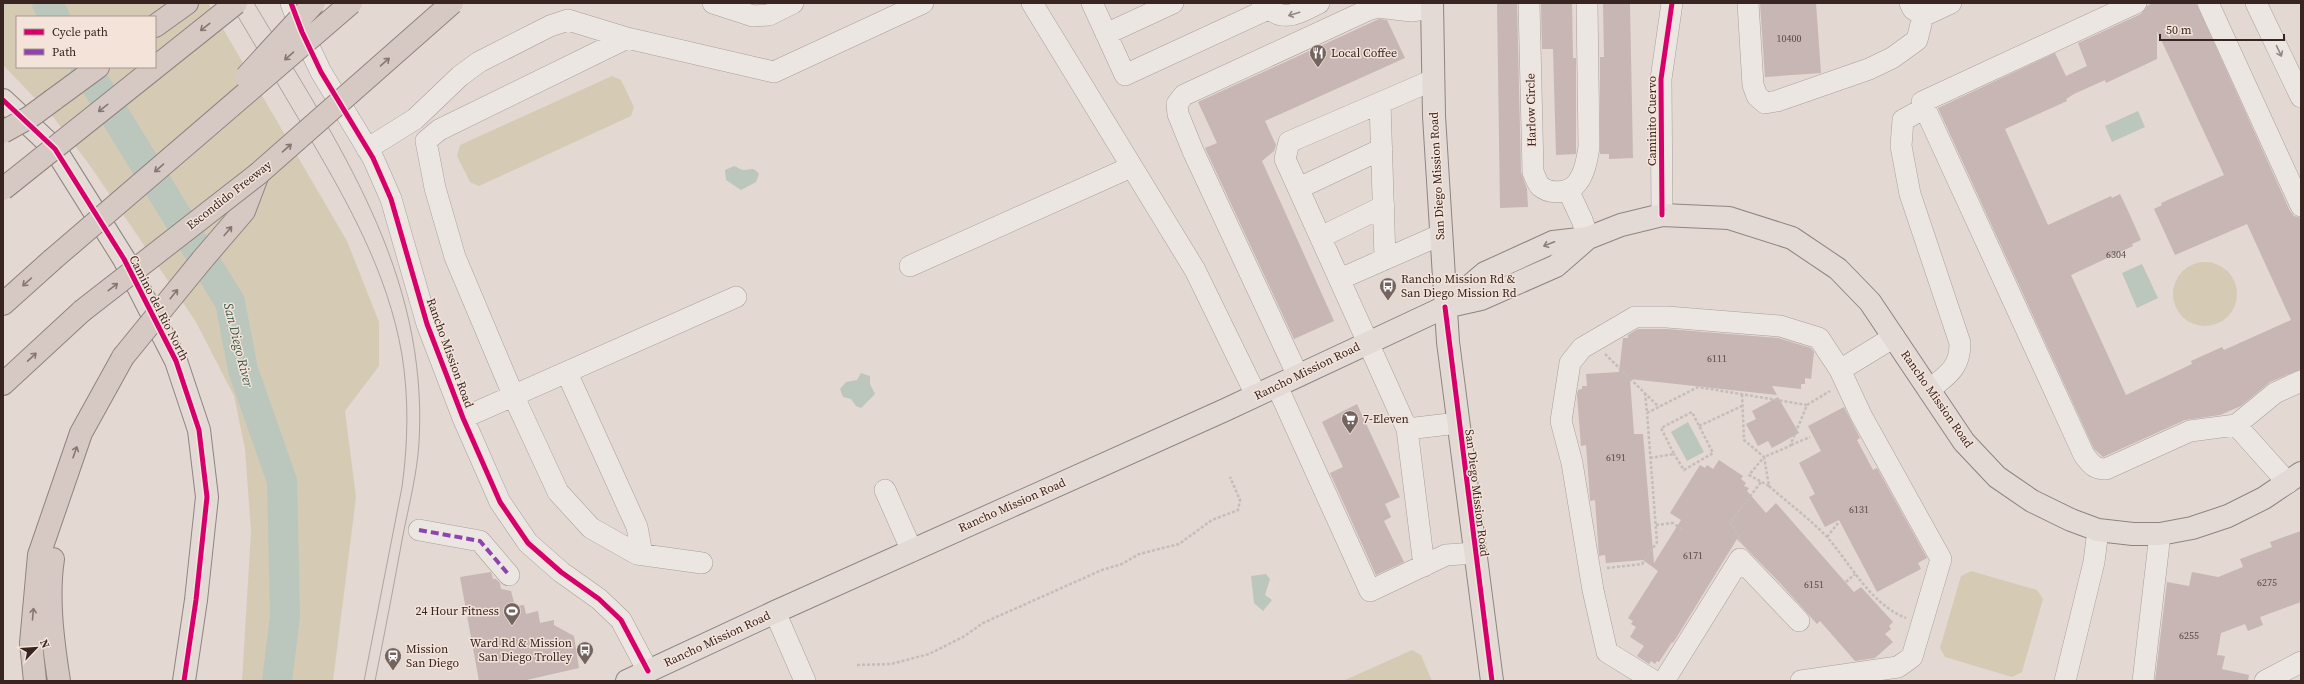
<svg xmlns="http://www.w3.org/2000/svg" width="2304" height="684" font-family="'Source Serif 4',serif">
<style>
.green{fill:#d5cbb5;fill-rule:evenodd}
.water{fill:#bbc7bc}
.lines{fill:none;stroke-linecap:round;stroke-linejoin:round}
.river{stroke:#bbc7bc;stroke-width:30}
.building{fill:#c7b6b3;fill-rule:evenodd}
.minor-casing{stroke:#a99e9a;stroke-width:22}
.major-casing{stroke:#8f8481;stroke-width:24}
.highway-casing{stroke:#8f8481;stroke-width:24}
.path{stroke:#c5bdb9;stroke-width:2.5;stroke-dasharray:3 2;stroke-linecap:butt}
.minor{stroke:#ece6e2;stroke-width:21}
.major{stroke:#e3dad5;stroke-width:22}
.highway{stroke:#d6c8c3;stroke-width:22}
.tram{stroke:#aca5a2;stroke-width:1}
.highway-bridge-casing{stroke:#8f8481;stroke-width:24;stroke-linecap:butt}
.highway-bridge{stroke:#d6c8c3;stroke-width:22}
.quiet{stroke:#8e44ad;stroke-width:4;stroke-dasharray:8 4;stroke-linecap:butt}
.cycleway-casing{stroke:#f3e3d9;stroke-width:8}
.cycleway{stroke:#d6006c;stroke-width:5}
.oneway{stroke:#928682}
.oneway2{stroke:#877672}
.oneway3{stroke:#8e807c}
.labels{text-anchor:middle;stroke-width:3;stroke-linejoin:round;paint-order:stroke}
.number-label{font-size:10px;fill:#5c4946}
.poi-label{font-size:12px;fill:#382522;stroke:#f3e3d9;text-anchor:start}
.street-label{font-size:12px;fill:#382522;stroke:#f3e3d9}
.water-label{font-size:13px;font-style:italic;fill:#335748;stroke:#f3e3d9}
</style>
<rect width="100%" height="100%" fill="#e3d8d2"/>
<!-- green -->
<path class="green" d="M3,3H208L347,241L379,322V366L345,411L356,497L333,681H242L251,532L245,449L234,396L196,322L91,167L54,118L3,65ZM17,17H155V67H17Z
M612,76L621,80L634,107L631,116L479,186L470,182L457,156L460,145Z
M2173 294a32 32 0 1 1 64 0a32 32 0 1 1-64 0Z
M1971,571L2037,590L2043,599L2022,672L2012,677L1945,657L1940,648L1961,576Z
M1412,650L1421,655L1432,681H1343Z"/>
<!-- water -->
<path class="water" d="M2138,111L2145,127L2112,142L2105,126Z
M734,166C738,167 740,170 744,170C751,170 753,166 759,174L756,182L741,190L726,180L725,170Z
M2142,264L2158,298L2137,308L2122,273Z
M861,373L870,376V384L875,394L861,408L856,406L851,399L843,397L840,389L846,382L857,380Z
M1688,422L1704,452L1687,461L1671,432Z
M1266,574L1270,579L1265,595L1272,600L1263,611L1254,603L1251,576Z"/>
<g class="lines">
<!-- river -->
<path class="river" d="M47,3L55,17
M85,67L230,302L243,370L282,481L285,616L277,681"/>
</g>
<!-- building -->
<path class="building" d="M1497,3H1517L1521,172L1527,189L1528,207L1500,208Z
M1541,3H1572L1573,58H1576V154L1556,155L1553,49H1542Z
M1603,3H1630L1633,158L1609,159V154H1600V57H1604Z
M1760,3H1816L1821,73L1765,77Z
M2153,3H2196L2290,211L2294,216L2301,218V369L2270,382L2241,406L2220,415L2185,420L2103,457L2094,449L1938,108L2055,53L2066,76L2087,66L2078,43L2141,14L2147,6ZM2157,31L2224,175L2161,203L2162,205L2154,209L2175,255L2247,224L2291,320L2224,350L2222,347L2191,361L2192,364L2126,395L2071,275L2133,246L2132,244L2141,240L2129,213L2120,194L2112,198L2111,196L2048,225L2005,129L2067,101L2066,99L2074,94L2105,80L2106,83L2157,59Z
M1379,19L1387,20L1405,58L1265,121L1276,145L1274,151L1262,161L1334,321L1294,339L1205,148L1217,143L1198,102Z
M1638,329H1667L1778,338L1811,348L1814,352L1811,379L1805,378V384H1801V389L1772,386L1777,395L1630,379L1634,434H1643L1654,563L1681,520L1670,513L1700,465L1705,468L1707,465L1713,469L1719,460L1743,476L1741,479L1746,483L1744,486L1749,488L1747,491L1766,513L1776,503L1854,592L1861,587L1893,622L1889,626L1891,629L1885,634L1893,642L1875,658L1855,661L1820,621L1817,624L1780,583L1737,539L1673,643L1672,642L1659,662L1657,661L1655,664L1651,661L1649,664L1637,656L1644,646L1630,637L1636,627L1631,624L1633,621L1628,618L1658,571L1643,560L1606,563L1605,555L1599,556L1595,500L1590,501V498L1586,445L1581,446L1577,395L1578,390L1582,389V386H1587L1586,374L1619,372L1623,338H1628V335Z
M1778,397L1799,433L1772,448L1768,441L1758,446L1746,424L1756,419L1752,411Z
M1357,404L1400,497L1385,504L1391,517L1384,521L1404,562L1376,575L1330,473L1343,467L1322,422Z
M1844,407L1860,438L1857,440L1873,470L1877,468L1927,558L1918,563L1921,569L1877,592L1839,520L1825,527L1809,497L1815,494L1799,463L1821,451L1808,426Z
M2301,531V602L2260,617L2263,625L2248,631L2245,624L2221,633L2217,655L2225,656L2222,669L2249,675L2248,681H2155L2167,582L2189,586L2192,572L2218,577L2243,567L2240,559L2272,547L2270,542Z
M491,572L493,579H496L500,583L501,589L511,591L515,606L524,605L526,614L538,611L540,623L554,620V625L574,636L579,668L522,681H479L460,577Z"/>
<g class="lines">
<!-- minor casing -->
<g class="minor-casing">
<path id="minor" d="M291,3L302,32L321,72L373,158L391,199L427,324L463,418L500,502L528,543L561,572L599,599L621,620L648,671
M713,3L753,16L769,15L793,3
M1032,3L1195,270L1256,395
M1092,3L1125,75L1268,9
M1262,3C1283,24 1296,14 1319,3
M1529,3L1533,172C1535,176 1537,183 1540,186C1550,195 1570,193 1577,183C1585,173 1587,159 1589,147L1587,3
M1748,3L1753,85L1757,96L1765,103L1777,101L1869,69L1892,58L1917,40L1923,16
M1910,3L1913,9L1923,16L1951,3
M2136,3L1922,102L2084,455C2091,464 2094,469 2106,469L2190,431L2236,425L2275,393L2301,381
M2208,3L2301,206
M2256,3L2301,97
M1106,34L1173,3
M1380,103L1385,259
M1925,108L1903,120L1901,146L1910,194L1960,343C1960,369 1947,375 1929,390
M367,149L415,119L460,76L479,62L550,26L568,20L627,38
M1299,188L1382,149
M1568,190L1582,220L1588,238
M1662,215L1661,79L1672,3
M1321,237L1384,206
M910,266L1131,167
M1340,279L1440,235
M1840,370L1894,337
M567,373L637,527L642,554
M1298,376L1193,151L1178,114L1177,104L1184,95L1368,10L1378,7L1411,11L1432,8
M1277,386L1370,591L1446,555L1475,553
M463,418L736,297
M2236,425L2288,483
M1407,429L1285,159L1289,142L1433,80
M885,490L912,551
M419,530L480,541L509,575
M702,563L637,554L591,528L558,492L514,397L455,257L435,188L426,141L439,130L627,38L774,72L923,3
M1424,566L1407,429L1458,423
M775,612L805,681
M1654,681L1607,652L1593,590L1572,463L1561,421L1570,363L1582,348L1635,317H1667L1780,326L1819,338L1840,370L1861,415L1941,559L1912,657L1898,667L1801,681
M1664,681L1740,559L1799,621
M2065,681L2094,562L2098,530
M2143,681L2160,534
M2265,681L2301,662"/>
</g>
<!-- major casing -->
<g class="major-casing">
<path id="major" d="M1432,3L1434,116L1448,342L1492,681
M3,100L55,149L124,259L176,361L199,430L207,497L196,600L184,681
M1588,238L1556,266L1481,299L1445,307L1485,273L1553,242L1588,238L1621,225L1662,215L1729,218L1792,238L1838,269L1870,302L1964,442L1997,477L2032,501L2071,520L2098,530L2133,534H2160L2192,528L2228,516L2264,498L2301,473
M627,681L775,612L1225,410L1445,307"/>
</g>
<!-- highway casing -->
<g class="highway-casing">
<path id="highway" d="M155,26L187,3
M53,100L98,67
M202,260L244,211L258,174
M3,304L52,260
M3,384L82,311
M53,559C47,598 53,642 59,681
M35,681L31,643L39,555L81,433L123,357"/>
</g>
<!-- path -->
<path class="path" d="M1605,354L1659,407
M1645,393L1647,413L1698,387L1807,405L1790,446L1764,457L1769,486L1749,475L1764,457L1744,440L1742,394
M1807,405L1830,391
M1699,426L1742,406
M1791,445L1810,437
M1650,458L1674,454L1661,428L1692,412L1713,453L1684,470L1674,454
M1769,486C1788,503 1810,519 1827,537C1851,564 1870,604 1906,618
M1656,525L1673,523L1683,530
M1827,537L1838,523
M1740,542V538L1730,523L1761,482
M1607,568L1642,564L1657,542L1647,413
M1846,582L1855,574
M857,665L891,664L929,654L963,637L983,623L1102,570L1122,564L1139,554L1179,544L1212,520L1238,510L1240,500L1230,477"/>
<!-- minor -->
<use href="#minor" class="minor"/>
<!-- major -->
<use href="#major" class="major"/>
<!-- highway -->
<use href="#highway" class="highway"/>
<!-- tram -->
<path class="tram" d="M230,3C255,45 279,86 304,128C346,199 388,272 402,355C409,399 408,443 402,487L364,681
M254,3C337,142 429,272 419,443C417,474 409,505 403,535C394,584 385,632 375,681"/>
<!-- highway-bridge casing -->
<g class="highway-bridge-casing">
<path id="highway-bridge" d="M246,77L314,3
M3,132L30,117L53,100
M3,189L236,3
M52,260L351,3
M82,311L258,174L452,3
M123,357L202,260"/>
</g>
<!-- highway-bridge -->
<use href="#highway-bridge" class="highway-bridge"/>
<!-- quiet -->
<path class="quiet" d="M419,530L480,541L509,575"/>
<!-- cycleway casing -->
<g class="cycleway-casing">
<path id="cycleway" d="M291,3L302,32L321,72L373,158L391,199L427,324L463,418L500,502L528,543L561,572L599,599L621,620L648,671
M3,100L55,149L124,259L176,361L199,430L207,497L196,600L184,681
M1662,215L1661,79L1672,3
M1445,307L1492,681"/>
</g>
<!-- cycleway -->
<use href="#cycleway" class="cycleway"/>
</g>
<!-- one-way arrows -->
<defs><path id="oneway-shaft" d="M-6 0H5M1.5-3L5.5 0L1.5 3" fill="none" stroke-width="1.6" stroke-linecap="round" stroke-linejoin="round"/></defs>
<g class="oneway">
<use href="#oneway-shaft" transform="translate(1294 14) rotate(163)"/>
<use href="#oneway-shaft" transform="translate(2279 51) rotate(65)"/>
</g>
<g class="oneway2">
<use href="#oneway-shaft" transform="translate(205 27) rotate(142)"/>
<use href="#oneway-shaft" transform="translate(289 56) rotate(139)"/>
<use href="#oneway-shaft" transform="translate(385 62) rotate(-41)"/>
<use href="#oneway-shaft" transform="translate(103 108) rotate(142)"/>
<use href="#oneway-shaft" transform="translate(287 148) rotate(-41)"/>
<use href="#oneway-shaft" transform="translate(159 168) rotate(139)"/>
<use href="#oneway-shaft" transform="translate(228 231) rotate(-50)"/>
<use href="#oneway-shaft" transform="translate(27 282) rotate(138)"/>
<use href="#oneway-shaft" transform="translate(113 287) rotate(-38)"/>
<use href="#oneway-shaft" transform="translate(174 294) rotate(-51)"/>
<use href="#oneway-shaft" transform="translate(32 357) rotate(-43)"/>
<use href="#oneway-shaft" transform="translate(75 452) rotate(-71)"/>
<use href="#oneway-shaft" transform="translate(33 614) rotate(-85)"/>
</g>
<use class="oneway3" href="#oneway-shaft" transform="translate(1549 244) rotate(159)"/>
<!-- icons -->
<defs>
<g id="restaurant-pin" transform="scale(0.9)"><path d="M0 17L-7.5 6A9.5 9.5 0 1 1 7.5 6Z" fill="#746460" stroke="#f3e3d9"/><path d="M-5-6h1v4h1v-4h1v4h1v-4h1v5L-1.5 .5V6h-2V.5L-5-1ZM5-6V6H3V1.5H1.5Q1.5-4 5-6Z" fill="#fff"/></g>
<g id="bus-pin" transform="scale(0.9)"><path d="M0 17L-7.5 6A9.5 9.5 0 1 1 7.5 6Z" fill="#746460" stroke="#f3e3d9"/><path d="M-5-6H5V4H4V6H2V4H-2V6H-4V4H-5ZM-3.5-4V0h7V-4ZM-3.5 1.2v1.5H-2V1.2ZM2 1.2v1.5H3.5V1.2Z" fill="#fff"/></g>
<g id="supermarket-pin" transform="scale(0.9)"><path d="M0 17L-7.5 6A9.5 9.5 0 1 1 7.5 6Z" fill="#746460" stroke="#f3e3d9"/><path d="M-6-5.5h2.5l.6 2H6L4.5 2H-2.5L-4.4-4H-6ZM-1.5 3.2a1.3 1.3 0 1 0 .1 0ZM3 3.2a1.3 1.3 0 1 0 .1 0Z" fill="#fff"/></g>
<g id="stadium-pin" transform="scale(0.9)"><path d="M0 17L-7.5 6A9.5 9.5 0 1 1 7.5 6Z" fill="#746460" stroke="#f3e3d9"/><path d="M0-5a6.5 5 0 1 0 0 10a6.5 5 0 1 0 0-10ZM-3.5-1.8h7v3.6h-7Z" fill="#fff"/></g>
<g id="station-pin" transform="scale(0.9)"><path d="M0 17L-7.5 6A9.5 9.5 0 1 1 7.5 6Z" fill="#746460" stroke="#f3e3d9"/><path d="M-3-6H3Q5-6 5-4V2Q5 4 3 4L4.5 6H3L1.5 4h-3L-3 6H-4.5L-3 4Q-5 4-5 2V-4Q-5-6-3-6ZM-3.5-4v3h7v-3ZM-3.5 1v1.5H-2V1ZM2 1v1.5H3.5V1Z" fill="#fff"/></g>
</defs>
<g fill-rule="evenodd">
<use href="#restaurant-pin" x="1318" y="53"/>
<use href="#bus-pin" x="1388" y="286"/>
<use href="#supermarket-pin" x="1350" y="419"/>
<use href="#stadium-pin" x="512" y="611"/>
<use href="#bus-pin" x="585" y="650"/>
<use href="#station-pin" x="393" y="656"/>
</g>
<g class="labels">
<!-- number labels -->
<g class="number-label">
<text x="1789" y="42">10400</text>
<text x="2116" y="258">6304</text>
<text x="1717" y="362">6111</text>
<text x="1616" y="461">6191</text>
<text x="1859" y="513">6131</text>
<text x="1693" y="559">6171</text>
<text x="2267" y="586">6275</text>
<text x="1814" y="588">6151</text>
<text x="2189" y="639">6255</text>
</g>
<!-- poi labels -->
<g class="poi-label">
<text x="1331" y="57">Local Coffee</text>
<text x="1401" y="283">Rancho Mission Rd &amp;<tspan x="1401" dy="14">San Diego Mission Rd</tspan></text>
<text x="1363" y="423">7-Eleven</text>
<text x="499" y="615" text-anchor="end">24 Hour Fitness</text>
<text x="572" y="647" text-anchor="end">Ward Rd &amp; Mission<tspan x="572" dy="14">San Diego Trolley</tspan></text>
<text x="406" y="653">Mission<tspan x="406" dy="14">San Diego</tspan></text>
</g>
<!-- street labels -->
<g class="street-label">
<text transform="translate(1531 110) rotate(-91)" y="4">Harlow Circle</text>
<text transform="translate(1652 121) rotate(-90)" y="4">Caminito Cuervo</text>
<text transform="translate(1437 176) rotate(-93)" y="4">San Diego Mission Road</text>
<text transform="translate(229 195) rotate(-38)" y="4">Escondido Freeway</text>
<text transform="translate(159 308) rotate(63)" y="4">Camino del Rio North</text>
<text transform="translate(450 353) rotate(70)" y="4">Rancho Mission Road</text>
<text transform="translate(1307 371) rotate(-26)" y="4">Rancho Mission Road</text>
<text transform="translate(1937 399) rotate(55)" y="4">Rancho Mission Road</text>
<text transform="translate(1477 493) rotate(83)" y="4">San Diego Mission Road</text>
<text transform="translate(1012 505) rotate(-24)" y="4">Rancho Mission Road</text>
<text transform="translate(717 639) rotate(-25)" y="4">Rancho Mission Road</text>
</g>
<!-- water labels -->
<g class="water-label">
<text transform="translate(239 345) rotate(76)" y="5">San Diego River</text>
</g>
</g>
<!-- border -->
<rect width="2304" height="684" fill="none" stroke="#382522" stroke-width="8"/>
<!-- legend -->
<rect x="16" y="16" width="140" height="52" fill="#f3e3d9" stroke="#a89790"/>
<rect x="24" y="29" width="20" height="6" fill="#d6006c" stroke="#a89790"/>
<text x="52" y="36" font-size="12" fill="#382522">Cycle path</text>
<rect x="24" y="49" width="20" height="6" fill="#8e44ad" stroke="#a89790"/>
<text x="52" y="56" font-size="12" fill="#382522">Path</text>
<!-- north arrow -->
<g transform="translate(36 648) rotate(65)" stroke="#f3e3d9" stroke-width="3" paint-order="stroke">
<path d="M0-3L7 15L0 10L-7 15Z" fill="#382522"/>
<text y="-6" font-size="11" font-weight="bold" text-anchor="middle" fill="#382522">N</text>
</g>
<!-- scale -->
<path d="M2160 34v6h124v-6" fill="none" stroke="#382522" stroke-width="2"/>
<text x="2166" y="34" font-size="12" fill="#382522" stroke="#f3e3d9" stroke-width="3" paint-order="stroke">50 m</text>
</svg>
